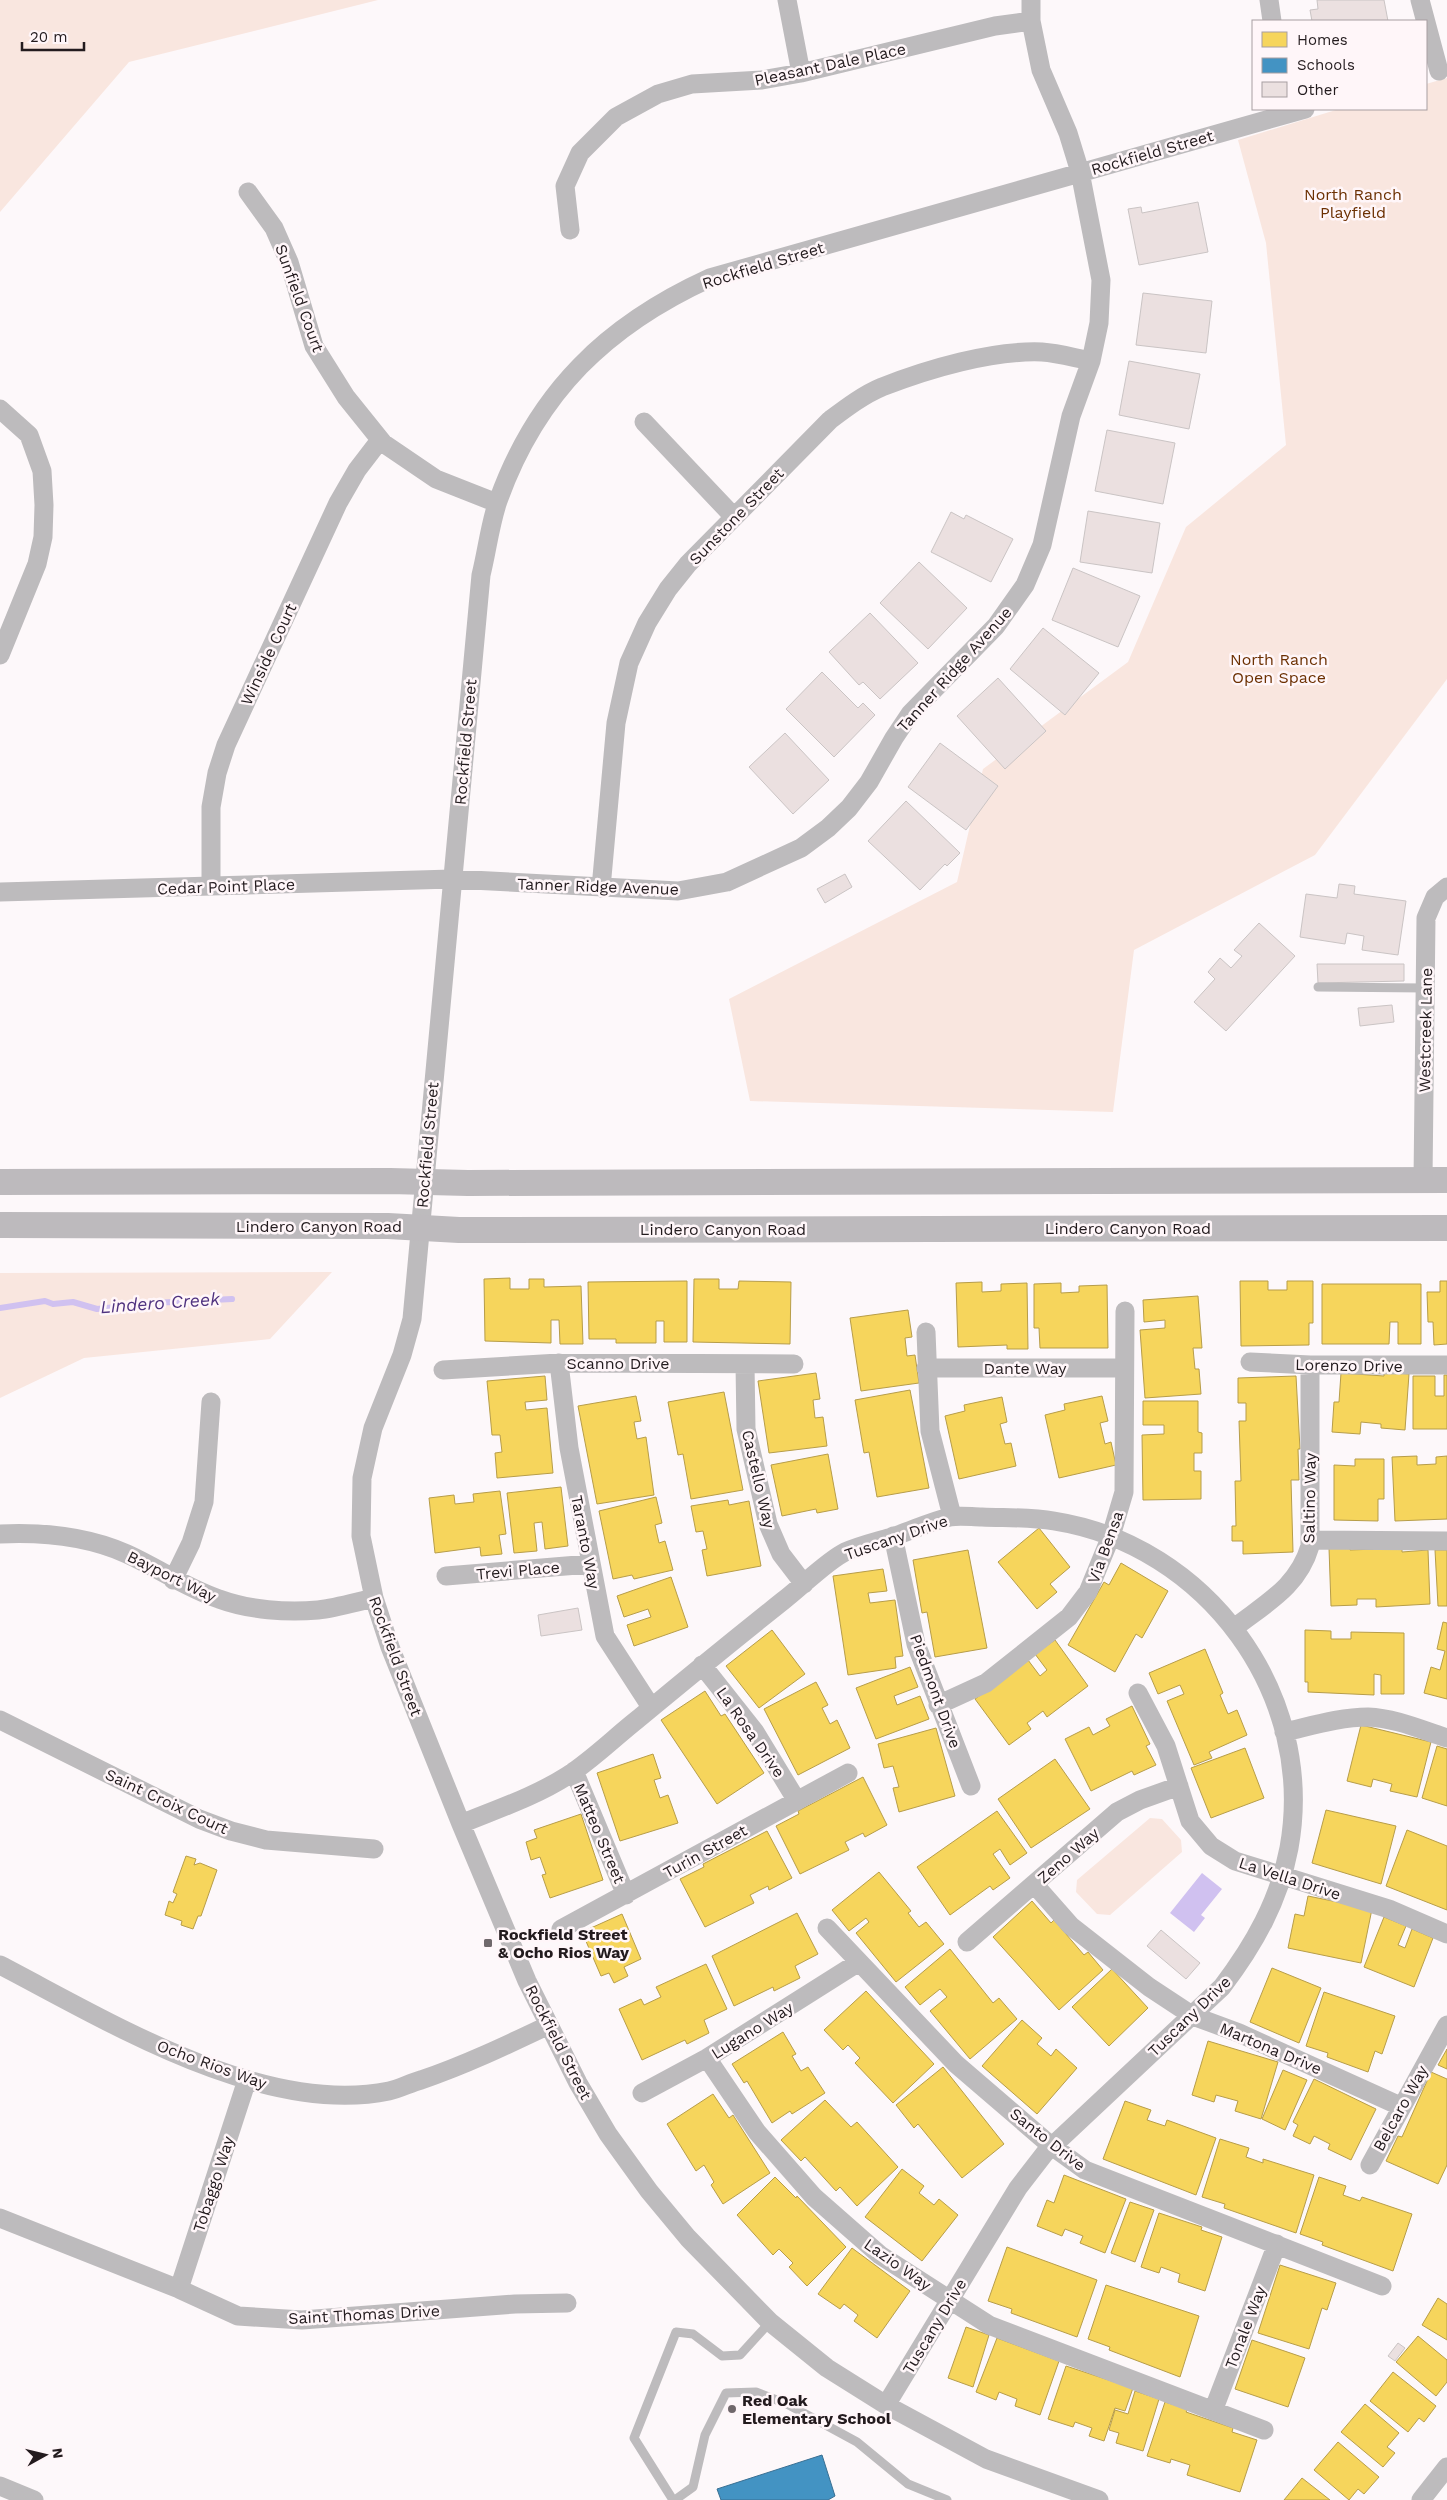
<svg xmlns="http://www.w3.org/2000/svg" width="1447" height="2500" font-family="'Work Sans',sans-serif">
<style>
.green{fill:#f9e6df}
.water{fill:#d0c1f0}
.homes{fill:#f6d55c;stroke:#b79d49}
.schools{fill:#4393c3;stroke:#396f92}
.lines{fill:none;stroke-linecap:round;stroke-linejoin:round}
.stream{stroke:#d0c1f0;stroke-width:6}
.building{fill:#ebe0e0;stroke:#cac4c4}
.service{stroke:#bdbbbd;stroke-width:9}
.minor{stroke:#bdbbbd;stroke-width:19}
.secondary{stroke:#bdbabd;stroke-width:26}
.poi-dot{fill:#6f686b;stroke:#fff6f9;stroke-width:2}
.labels{text-anchor:middle;stroke-width:5;stroke-linejoin:round;paint-order:stroke}
.street-label{font-size:16px;fill:#231b1e;stroke:#fff6f9}
.park-label{font-size:16px;fill:#6c3002;stroke:#fff6f9}
.poi-label{font-size:16px;font-weight:bold;fill:#231b1e;stroke:#fff6f9;text-anchor:start}
.water-label{font-size:18px;font-style:italic;fill:#4f327f;stroke:#fff6f9}
</style>
<rect width="100%" height="100%" fill="#fdf8fa"/>
<!-- green -->
<path class="green" d="M0,0H378L129,62L0,212Z
M1447,78V679L1315,855L1134,950L1113,1112L750,1101L729,999L957,882L983,769L1128,662L1186,527L1286,445L1266,243L1238,140L1339,109H1426V84Z
M332,1272L270,1339L84,1358L0,1398V1273Z
M1150,1818L1162,1819L1181,1840L1182,1852L1110,1915L1097,1914L1076,1892L1077,1880Z"/>
<!-- water -->
<path class="water" d="M1202,1873L1222,1889L1201,1915L1205,1918L1194,1932L1170,1913Z"/>
<!-- homes -->
<path class="homes" d="M510,1278V1289H529V1279H544V1287L581,1286L583,1344H560L559,1320H551V1343L485,1341L484,1279Z
M694,1279H719V1289H738L739,1281L791,1282L790,1344L693,1342Z
M687,1281V1342H664V1321H656V1343H616V1339H589L588,1282Z
M1240,1281H1268V1290H1287V1281H1313V1323H1309V1345L1241,1346Z
M1440,1281H1447V1344L1434,1345L1433,1322H1428L1427,1292H1440Z
M982,1282V1292L1001,1291V1284L1027,1283L1028,1349H1007V1345L958,1347L956,1283Z
M1061,1283V1293L1079,1292V1286L1107,1285L1108,1348H1040L1039,1328H1034V1284Z
M1322,1284H1421V1344H1398V1322H1390L1389,1344H1322Z
M1198,1296L1202,1348H1193L1195,1369H1199L1201,1394L1145,1398L1140,1330L1165,1328V1320L1144,1322L1143,1300Z
M908,1310L912,1337L905,1338L907,1356L915,1355L919,1383L861,1391L850,1318Z
M1384,1372L1409,1374L1405,1430L1381,1428V1424L1361,1422L1360,1434L1332,1432L1334,1402H1339L1341,1373L1384,1376Z
M816,1373L820,1399L813,1400L815,1418L823,1417L827,1446L769,1453L758,1381Z
M1444,1375H1447V1429H1413V1376H1435V1396H1444Z
M545,1376L547,1400L525,1402L526,1410L547,1408L553,1473L497,1478L495,1453L502,1452L500,1435H492L487,1381Z
M1296,1376L1300,1449H1298L1299,1480H1291L1293,1552L1243,1554V1541H1232V1526H1236L1235,1481H1241L1239,1421H1246V1403H1238V1378Z
M910,1390L929,1488L877,1497L869,1452L864,1453L855,1400Z
M724,1392L743,1490L691,1499L683,1454L678,1455L668,1402Z
M636,1396L641,1421L634,1422L637,1439L646,1437L654,1495L597,1504L578,1406Z
M1102,1396L1108,1421L1100,1423L1105,1444L1111,1442L1116,1465L1059,1478L1045,1415L1065,1410L1064,1404Z
M1002,1397L1007,1422L1000,1424L1005,1444L1011,1443L1016,1466L959,1479L945,1416L965,1411L964,1405Z
M1143,1401H1198V1432L1202,1433V1453H1194V1471H1201V1499L1143,1500L1142,1435L1164,1434V1425H1143Z
M828,1454L838,1509L817,1513L816,1509L782,1516L771,1465Z
M1417,1456V1465L1436,1464V1457L1447,1456V1519L1395,1521L1392,1457Z
M1355,1459H1384V1499H1378V1521L1334,1520V1465L1355,1466Z
M561,1487L568,1546L545,1549L542,1522L534,1523L537,1551L514,1553L507,1493Z
M500,1491L506,1534L499,1535L502,1554L481,1556L480,1547L435,1553L429,1498L454,1495L455,1504L474,1502L473,1494Z
M656,1497L662,1523L655,1525L659,1543L665,1541L673,1570L634,1579L632,1575L613,1579L599,1511Z
M728,1500L729,1505L749,1501L761,1566L707,1576L702,1550L707,1549L703,1531L696,1532L691,1506Z
M1039,1528L1070,1567L1050,1584L1057,1592L1037,1609L998,1562Z
M1350,1547V1550L1402,1548V1552L1428,1550L1430,1604L1376,1607V1599H1357V1605L1331,1606L1329,1548Z
M968,1550L987,1648L935,1657L927,1612L922,1613L913,1560Z
M1435,1550H1447V1606H1438Z
M1121,1563L1168,1591L1142,1638L1136,1634L1115,1672L1068,1645L1104,1582L1109,1585Z
M883,1569L887,1591L868,1593L870,1603L895,1600L903,1656L895,1657L896,1668L848,1675L833,1576Z
M671,1577L688,1627L634,1646L627,1625L651,1617L648,1609L624,1617L617,1596Z
M1443,1622L1447,1623V1699L1424,1693L1431,1667L1440,1670L1445,1651L1437,1649Z
M772,1630L805,1674L759,1708L726,1666Z
M1305,1630L1331,1631V1639H1351V1632L1404,1633V1694H1381V1675L1374,1674V1695L1308,1692V1682H1305Z
M1055,1640L1088,1686L1047,1717L1043,1711L1027,1723L1031,1729L1009,1745L975,1699L1028,1660L1040,1676L1047,1670L1035,1654Z
M1205,1649L1223,1693L1220,1695L1228,1714L1237,1710L1247,1735L1209,1752L1212,1758L1194,1765L1167,1701L1184,1694L1180,1685L1158,1694L1149,1673Z
M910,1667L918,1687L894,1696L897,1705L920,1696L929,1719L876,1739L856,1688Z
M816,1682L828,1705L822,1708L830,1724L837,1720L850,1748L798,1775L764,1709Z
M705,1691L721,1716L725,1714L764,1773L717,1804L661,1720Z
M1132,1706L1150,1744L1146,1746L1156,1765L1134,1775L1132,1771L1091,1791L1065,1739L1089,1727L1093,1735L1110,1726L1106,1719Z
M1361,1725L1431,1742L1417,1797L1390,1791L1392,1784L1373,1779L1371,1787L1347,1781Z
M936,1728L955,1796L899,1812L893,1788L899,1787L893,1766L884,1768L878,1744Z
M1437,1746L1447,1749V1806L1422,1798Z
M1245,1748L1264,1798L1211,1818L1191,1768Z
M653,1754L661,1778L654,1780L660,1798L668,1795L678,1823L620,1841L597,1773Z
M1055,1759L1090,1809L1031,1848L998,1799Z
M863,1777L887,1825L865,1837L863,1833L845,1842L849,1850L800,1874L776,1826L799,1814L798,1811Z
M1326,1810L1396,1826L1381,1884L1312,1863Z
M997,1811L1027,1853L1010,1865L1000,1849L993,1854L1010,1878L993,1890L990,1886L950,1915L917,1867Z
M581,1814L603,1880L550,1898L542,1875L546,1874L540,1857L531,1860L526,1842L537,1838L534,1830Z
M1407,1830L1447,1846V1910L1386,1886Z
M767,1831L792,1878L769,1890L768,1886L750,1895L754,1903L705,1927L680,1879L704,1867L703,1864Z
M186,1856L196,1859L194,1865L200,1863L217,1870L201,1916H198L193,1929L181,1925L182,1921L165,1915L169,1901L173,1903L177,1894L173,1892Z
M879,1872L911,1911L908,1913L919,1927L926,1922L944,1944L896,1982L856,1933L869,1922L866,1918L849,1931L832,1910Z
M1308,1896L1372,1909L1361,1963L1288,1948L1295,1914L1304,1916Z
M1032,1901L1051,1923L1054,1920L1084,1955L1088,1952L1103,1970L1059,2010L993,1937Z
M797,1913L818,1954L795,1966L800,1978L774,1991L773,1987L734,2006L712,1956Z
M622,1914L641,1959L624,1967L628,1976L614,1983L609,1973L601,1976L582,1932Z
M1384,1917L1406,1926L1398,1945L1405,1948L1412,1929L1433,1938L1414,1987L1364,1967Z
M950,1949L993,2003L999,1998L1017,2019L970,2059L930,2011L947,1997L940,1989L920,2005L905,1987Z
M706,1964L727,2009L704,2020L709,2033L687,2044L685,2040L642,2060L619,2009L641,1999L644,2005L661,1997L656,1987Z
M1272,1968L1321,1988L1299,2043L1250,2022Z
M1112,1969L1148,2008L1109,2046L1072,2007Z
M866,1991L934,2064L893,2103L855,2063L860,2058L848,2045L843,2050L824,2030Z
M1324,1992L1395,2016L1382,2054L1375,2051L1368,2072L1327,2057L1328,2053L1306,2046Z
M1022,2020L1042,2038L1037,2044L1051,2056L1056,2049L1077,2068L1037,2114L982,2066Z
M783,2032L796,2054L792,2056L801,2071L808,2067L825,2093L792,2114L790,2111L772,2123L747,2081L744,2083L732,2064Z
M1208,2041L1278,2062L1261,2119L1235,2111L1238,2101L1216,2095L1214,2102L1192,2095Z
M1447,2049V2069L1438,2065Z
M943,2067L1004,2144L962,2178L918,2124L914,2128L896,2105Z
M1283,2070L1307,2080L1285,2130L1262,2119Z
M1431,2072L1447,2079V2165L1438,2184L1386,2161L1398,2136L1402,2137Z
M1314,2079L1376,2109L1351,2160L1328,2149L1330,2144L1314,2136L1310,2144L1293,2136L1298,2125L1293,2122Z
M713,2094L729,2118L733,2115L770,2173L723,2204L711,2185L714,2182L704,2165L696,2171L667,2124Z
M825,2100L851,2127L857,2122L898,2167L857,2206L840,2187L836,2191L805,2157L801,2161L781,2140Z
M1125,2101L1151,2110L1147,2120L1165,2126L1167,2120L1216,2138L1196,2195L1103,2159Z
M1220,2139L1249,2148L1246,2157L1263,2163V2159L1314,2175L1296,2233L1224,2208L1225,2204L1202,2197Z
M902,2169L924,2186L919,2193L934,2205L939,2199L958,2215L922,2261L865,2217Z
M1064,2175L1126,2199L1105,2253L1080,2243L1083,2236L1065,2229L1062,2236L1037,2226L1047,2200L1054,2203Z
M775,2177L796,2198L797,2196L846,2247L807,2286L789,2267L793,2263L779,2249L773,2255L737,2215Z
M1319,2177L1346,2186L1343,2195L1360,2201L1362,2197L1412,2214L1393,2271L1322,2245L1323,2242L1300,2234Z
M1130,2202L1154,2210L1135,2262L1111,2253Z
M1159,2213L1202,2227L1201,2230L1222,2237L1205,2291L1178,2282L1180,2274L1161,2267L1159,2273L1141,2267Z
M1007,2247L1097,2280L1077,2337L1011,2313L1012,2309L988,2301Z
M852,2248L910,2291L877,2338L854,2321L858,2315L844,2304L840,2309L818,2294Z
M1280,2265L1336,2283L1327,2310L1322,2308L1309,2349L1258,2333Z
M1106,2285L1199,2316L1180,2377L1109,2350L1110,2347L1088,2339Z
M1438,2298L1447,2304V2340L1422,2325Z
M966,2327L989,2335L973,2387L948,2378Z
M1418,2336L1447,2360V2382L1436,2396L1396,2362Z
M997,2338L1059,2361L1040,2415L1015,2406L1017,2399L999,2392L996,2400L976,2392Z
M1252,2340L1305,2358L1288,2407L1235,2389Z
M1066,2366L1133,2388L1125,2411L1115,2408L1104,2441L1089,2436L1092,2428L1075,2422L1073,2427L1048,2419Z
M1393,2372L1436,2406L1424,2422L1419,2418L1408,2432L1370,2401Z
M1135,2391L1159,2399L1143,2451L1116,2443L1119,2433L1109,2430L1115,2410L1128,2414Z
M1165,2402L1188,2409L1186,2412L1233,2428L1232,2432L1257,2440L1240,2492L1187,2475L1190,2465L1171,2459L1170,2463L1147,2456Z
M1365,2404L1399,2433L1387,2447L1395,2453L1383,2467L1341,2432Z
M1338,2442L1379,2477L1364,2494L1358,2489L1349,2500L1314,2470Z
M1302,2478L1330,2500H1284Z"/>
<!-- schools -->
<path class="schools" d="M822,2455L835,2496L828,2500H721L717,2489Z"/>
<g class="lines">
<!-- stream -->
<path class="stream" d="M0,1308L45,1301L53,1304L73,1302L97,1309L153,1303L232,1299"/>
</g>
<!-- building -->
<path class="building" d="M1317,0H1384L1388,21H1312L1310,10L1318,9Z
M1198,202L1208,252L1139,265L1128,209L1141,207L1142,213Z
M1143,293L1212,301L1206,353L1136,345Z
M1129,361L1200,374L1189,429L1119,415Z
M1107,430L1175,443L1163,504L1095,491Z
M1088,511L1160,523L1152,573L1080,562Z
M951,512L964,519L966,515L1013,539L991,582L931,552Z
M919,562L967,608L928,649L880,603Z
M1073,568L1140,596L1118,647L1052,620Z
M870,613L918,663L880,699L863,682L859,685L829,652Z
M1043,628L1099,673L1065,715L1010,669Z
M822,672L858,708L863,703L875,715L834,757L786,709Z
M998,678L1046,731L1005,769L957,716Z
M785,733L829,780L793,814L749,767Z
M940,743L998,786L966,830L908,787Z
M906,801L960,853L947,866L945,864L920,890L868,841Z
M845,874L852,887L825,903L817,889Z
M1339,884L1355,886L1354,894L1406,901L1398,955L1362,950L1364,936L1347,933L1345,944L1300,937L1306,894L1337,898Z
M1259,923L1295,956L1226,1031L1194,1002L1215,979L1208,972L1220,958L1231,968L1242,956L1234,950Z
M1317,964H1404V981L1318,983Z
M1392,1005L1394,1022L1360,1026L1358,1008Z
M578,1608L582,1630L541,1636L538,1615Z
M1161,1930L1200,1963L1186,1979L1147,1946Z
M1398,2343L1405,2348L1395,2361L1388,2356Z"/>
<g class="lines">
<!-- service -->
<path class="service" d="M1318,987L1425,988
M673,2500L634,2438L676,2332L693,2334L722,2356L740,2355L770,2322
M675,2500L693,2487L705,2435L726,2393L756,2392L787,2404L857,2442L908,2484L947,2500"/>
<!-- minor -->
<path class="minor" d="M787,0L801,73
M1269,0L1272,21
M1420,0L1439,71
M248,192L274,228L289,262L314,346L346,397L383,443L436,479L497,503
M570,230L565,186L580,153L616,117L658,94L692,84L762,80L801,73L995,26L1031,21
M0,409L29,435L42,471L44,505L43,537L37,564L0,655
M644,422L734,517
M211,886V807L217,773L226,745L338,503L357,470L380,440
M601,888L616,723L629,663L647,623L668,589L688,564L830,420C846,408 863,395 882,387C928,369 992,350 1042,352C1058,353 1075,358 1091,361
M0,892L452,879L678,891L727,882L801,848L828,828L849,808L869,782L894,738L910,714L996,626L1025,585L1042,545L1071,416L1091,361L1099,323L1101,280L1080,172L1068,133L1041,70L1031,21V0
M1423,1180L1426,918L1435,897L1447,887
M926,1332L930,1431L952,1516
M1250,1362L1310,1365H1447
M559,1363L569,1448L605,1636L651,1707
M745,1364L746,1429L768,1524L781,1554L804,1584
M926,1368H1124
M443,1370L559,1363L794,1364
M0,1534C43,1532 87,1536 127,1554C158,1568 186,1588 219,1599C249,1610 287,1613 318,1610C336,1608 356,1602 374,1598
M893,1536L916,1644L971,1786
M1310,1540L1447,1541
M446,1576L590,1564
M173,1580L191,1543L204,1502L211,1402
M1234,1628C1266,1603 1298,1587 1310,1546V1365
M702,1665L755,1732L797,1801
M1138,1693L1166,1746L1190,1821L1211,1846L1235,1861L1389,1909L1447,1934
M938,1705L986,1683L1069,1617L1088,1592L1111,1536L1124,1492L1125,1311
M0,1720L199,1819L231,1831L266,1840L374,1849
M1284,1732C1311,1726 1340,1717 1368,1717C1395,1718 1422,1730 1447,1738
M574,1771L626,1895
M461,1824C497,1809 534,1797 567,1776C592,1760 615,1737 638,1719C686,1679 735,1639 784,1600C801,1587 827,1561 845,1552C861,1545 879,1541 895,1536C913,1530 932,1521 950,1517C960,1515 972,1517 982,1517C1007,1518 1030,1517 1054,1521C1206,1545 1317,1694 1289,1848C1279,1901 1254,1945 1222,1987L1045,2153L1018,2188L886,2405
M1034,1884L1071,1926L1149,1987L1193,2016L1239,2033L1400,2106
M827,1928L956,2064L1049,2144L1085,2170L1382,2286
M561,1929L848,1773
M967,1942L1117,1812L1140,1800L1179,1786
M0,1965C108,2021 263,2117 389,2091C399,2089 410,2083 421,2080C465,2065 507,2045 549,2025
M707,2058L757,2132L814,2197L880,2255L989,2325L1264,2430
M642,2093L707,2058L859,1962
M1370,2165L1447,2025
M0,2218L179,2289L238,2316L302,2320L515,2304L567,2303
M179,2289L247,2080
M1213,2411L1277,2244
M0,2486L34,2500
M1099,2500L986,2459L886,2405L827,2368L770,2322L688,2238L649,2191L608,2134L578,2083L527,1981L461,1824L390,1647L374,1598L361,1536L362,1478L373,1428L402,1355L412,1319L481,575C487,551 490,524 498,501C537,392 607,325 710,278L1305,109
M1421,2500L1447,2467"/>
<!-- secondary -->
<path class="secondary" d="M0,1182L390,1181L468,1183L1447,1180
M0,1225L388,1226L459,1230L1447,1228"/>
</g>
<!-- markers -->
<g class="poi-dot">
<rect x="483" y="1938" width="10" height="10" rx="2.5"/>
<circle cx="732" cy="2409" r="5"/>
</g>
<g class="labels">
<!-- street labels -->
<g class="street-label">
<text transform="translate(830 64) rotate(-12)" y="6">Pleasant Dale Place</text>
<text transform="translate(1152 152) rotate(-16)" y="6">Rockfield Street</text>
<text transform="translate(763 265) rotate(-17)" y="6">Rockfield Street</text>
<text transform="translate(300 298) rotate(70)" y="6">Sunfield Court</text>
<text transform="translate(736 516) rotate(-46)" y="6">Sunstone Street</text>
<text transform="translate(268 654) rotate(-65)" y="6">Winside Court</text>
<text transform="translate(954 669) rotate(-48)" y="6">Tanner Ridge Avenue</text>
<text transform="translate(465 742) rotate(-85)" y="6">Rockfield Street</text>
<text transform="translate(226 886) rotate(-2)" y="6">Cedar Point Place</text>
<text transform="translate(598 886) rotate(2)" y="6">Tanner Ridge Avenue</text>
<text transform="translate(1425 1030) rotate(-89)" y="6">Westcreek Lane</text>
<text transform="translate(427 1145) rotate(-85)" y="6">Rockfield Street</text>
<text x="319" y="1232">Lindero Canyon Road</text>
<text x="1128" y="1234">Lindero Canyon Road</text>
<text x="723" y="1235">Lindero Canyon Road</text>
<text x="618" y="1369">Scanno Drive</text>
<text transform="translate(1349 1365) rotate(1)" y="6">Lorenzo Drive</text>
<text x="1025" y="1374">Dante Way</text>
<text transform="translate(759 1479) rotate(77)" y="6">Castello Way</text>
<text transform="translate(1309 1498) rotate(-89)" y="6">Saltino Way</text>
<text transform="translate(896 1537) rotate(-19)" y="6">Tuscany Drive</text>
<text transform="translate(586 1542) rotate(79)" y="6">Taranto Way</text>
<text transform="translate(1105 1547) rotate(-70)" y="6">Via Bensa</text>
<text transform="translate(518 1570) rotate(-5)" y="6">Trevi Place</text>
<text transform="translate(172 1576) rotate(26)" y="6">Bayport Way</text>
<text transform="translate(396 1656) rotate(70)" y="6">Rockfield Street</text>
<text transform="translate(936 1691) rotate(70)" y="6">Piedmont Drive</text>
<text transform="translate(751 1732) rotate(55)" y="6">La Rosa Drive</text>
<text transform="translate(167 1801) rotate(25)" y="6">Saint Croix Court</text>
<text transform="translate(600 1833) rotate(67)" y="6">Matteo Street</text>
<text transform="translate(705 1851) rotate(-29)" y="6">Turin Street</text>
<text transform="translate(1068 1855) rotate(-41)" y="6">Zeno Way</text>
<text transform="translate(1290 1878) rotate(18)" y="6">La Vella Drive</text>
<text transform="translate(1189 2016) rotate(-44)" y="6">Tuscany Drive</text>
<text transform="translate(752 2030) rotate(-32)" y="6">Lugano Way</text>
<text transform="translate(559 2042) rotate(63)" y="6">Rockfield Street</text>
<text transform="translate(1271 2048) rotate(23)" y="6">Martona Drive</text>
<text transform="translate(212 2064) rotate(20)" y="6">Ocho Rios Way</text>
<text transform="translate(1400 2108) rotate(-61)" y="6">Belcaro Way</text>
<text transform="translate(1048 2139) rotate(38)" y="6">Santo Drive</text>
<text transform="translate(213 2184) rotate(-72)" y="6">Tobaggo Way</text>
<text transform="translate(898 2264) rotate(35)" y="6">Lazio Way</text>
<text transform="translate(364 2314) rotate(-3)" y="6">Saint Thomas Drive</text>
<text transform="translate(934 2326) rotate(-59)" y="6">Tuscany Drive</text>
<text transform="translate(1245 2327) rotate(-69)" y="6">Tonale Way</text>
</g>
<!-- park labels -->
<g class="park-label">
<text x="1353" y="200">North Ranch<tspan x="1353" dy="18">Playfield</tspan></text>
<text x="1279" y="665">North Ranch<tspan x="1279" dy="18">Open Space</tspan></text>
</g>
<!-- poi labels -->
<g class="poi-label">
<text x="498" y="1940">Rockfield Street<tspan x="498" dy="18">&amp; Ocho Rios Way</tspan></text>
<text x="742" y="2406">Red Oak<tspan x="742" dy="18">Elementary School</tspan></text>
</g>
<!-- water labels -->
<g class="water-label">
<text transform="translate(160 1303) rotate(-4)" y="6">Lindero Creek</text>
</g>
</g>
<!-- legend -->
<rect x="1252" y="20" width="175" height="90" fill="#fff6f9" stroke="#a79ea1"/>
<rect x="1262" y="32" width="25" height="15" fill="#f6d55c" stroke="#a79ea1"/>
<text x="1297" y="45" font-size="15" fill="#231b1e">Homes</text>
<rect x="1262" y="58" width="25" height="15" fill="#4393c3" stroke="#a79ea1"/>
<text x="1297" y="70" font-size="15" fill="#231b1e">Schools</text>
<rect x="1262" y="82" width="25" height="15" fill="#ebe0e0" stroke="#a79ea1"/>
<text x="1297" y="95" font-size="15" fill="#231b1e">Other</text>
<!-- north arrow -->
<g transform="translate(45 2455) rotate(82)" stroke="#fff6f9" stroke-width="4" paint-order="stroke">
<path d="M0-4L9 19L0 12L-9 19Z" fill="#231b1e"/>
<text y="-8" font-size="14" font-weight="bold" text-anchor="middle" fill="#231b1e">N</text>
</g>
<!-- scale -->
<path d="M22 42v8h62v-8" fill="none" stroke="#231b1e" stroke-width="2.5"/>
<text x="30" y="42" font-size="15" fill="#231b1e" stroke="#fff6f9" stroke-width="4" paint-order="stroke">20 m</text>
</svg>
